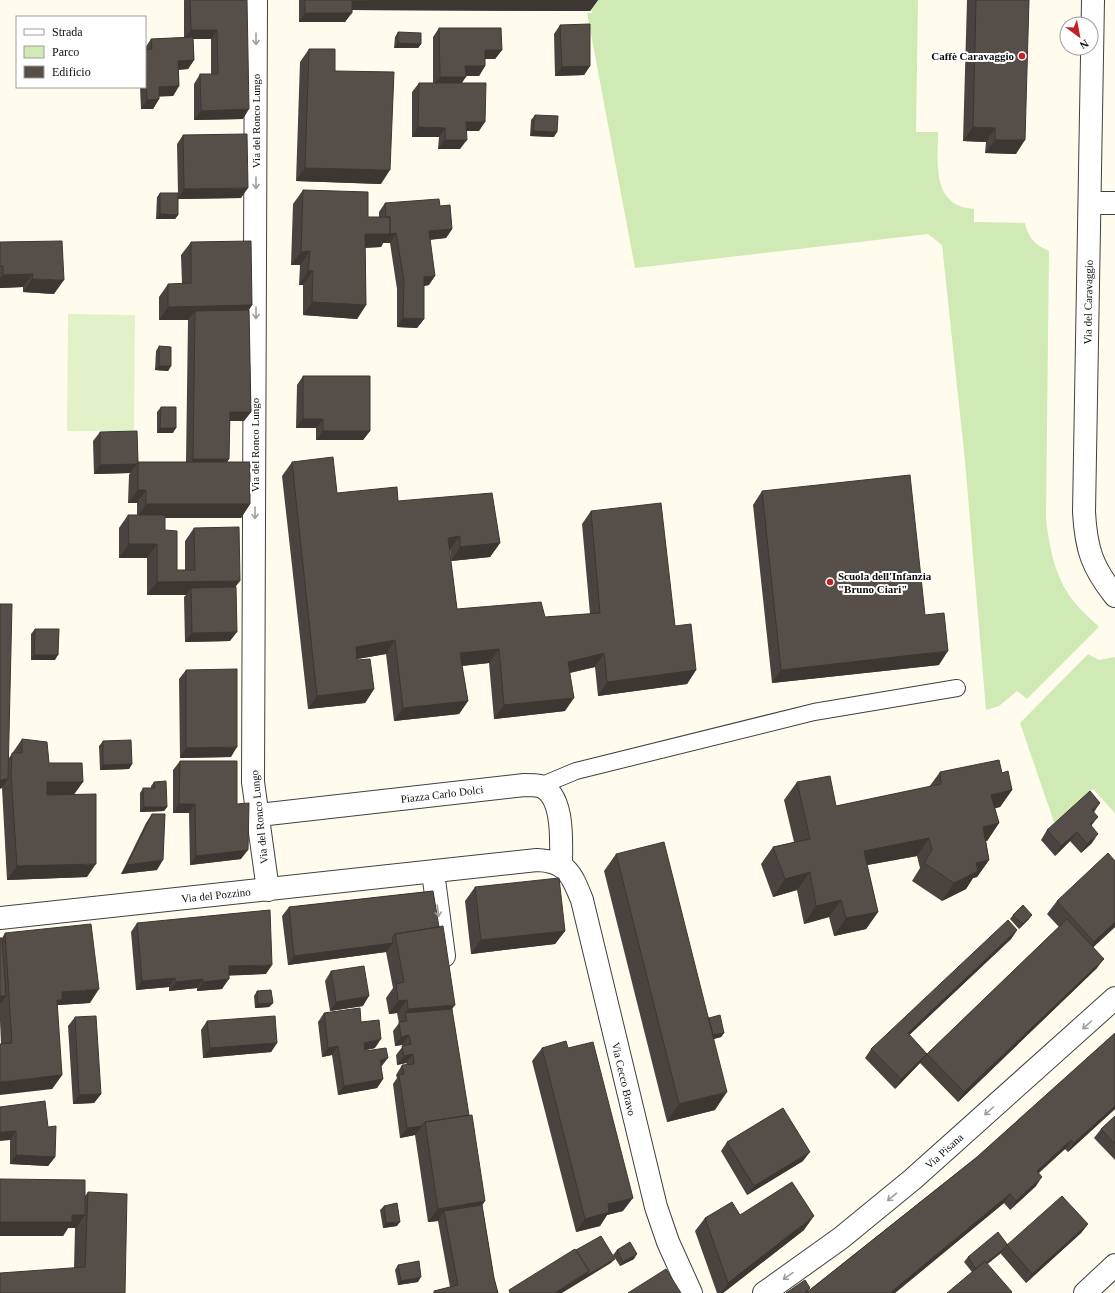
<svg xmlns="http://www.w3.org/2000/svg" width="1115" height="1293" font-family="Georgia,serif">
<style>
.park{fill:#d0eab6}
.pitch{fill:#e2f1c8}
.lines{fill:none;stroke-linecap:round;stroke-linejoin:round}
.service-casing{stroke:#404040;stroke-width:18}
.minor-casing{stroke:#404040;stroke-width:24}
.tertiary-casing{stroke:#404040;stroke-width:24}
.service{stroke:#fff;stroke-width:16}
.minor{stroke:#fff;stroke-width:22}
.tertiary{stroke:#fff;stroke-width:22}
.wall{fill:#4a433f}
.shaded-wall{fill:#3c3733}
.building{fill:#564e49;stroke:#3c3733}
.oneway{stroke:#9e9e9e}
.poi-dot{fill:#c02227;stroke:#fff;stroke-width:1.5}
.labels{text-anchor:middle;stroke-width:4;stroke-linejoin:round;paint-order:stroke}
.poi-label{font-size:11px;font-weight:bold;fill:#0d0d0d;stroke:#fff;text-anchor:end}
.street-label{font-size:11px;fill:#0d0d0d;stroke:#fff}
</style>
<rect width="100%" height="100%" fill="#fffced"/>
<!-- park -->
<path class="park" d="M589,0H918L916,132H938C938,163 931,206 974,209V222L1025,223C1028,238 1035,245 1049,251L1046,518C1049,545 1054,573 1069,595C1077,607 1089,617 1099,627L1027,699L1017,691L999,706L986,710L965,461L942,245L928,234L635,268L587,13H592Z
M1088,654L1099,660L1115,657V813L1093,789L1055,825L1020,723Z"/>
<!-- pitch -->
<path class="pitch" d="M68,314L135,315L134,431H67Z"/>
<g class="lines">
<!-- service casing -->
<g class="service-casing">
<path id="service" d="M540,786L576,771L814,712L957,688"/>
</g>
<!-- minor casing -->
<g class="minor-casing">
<path id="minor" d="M256,0L253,782L268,890
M1093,0L1084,512C1086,549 1092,567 1115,596
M1090,203H1115
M259,815L524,785C529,785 536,785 540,786C565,795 561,844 561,865
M433,872L444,956
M0,918L537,860C567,861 572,875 582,900L656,1207L668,1242L691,1293
M764,1293L841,1238L913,1179L1115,998"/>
</g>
<!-- tertiary casing -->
<g class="tertiary-casing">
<path id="tertiary" d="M1085,1293L1115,1265"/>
</g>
<!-- service -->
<use href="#service" class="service"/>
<!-- minor -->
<use href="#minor" class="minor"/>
<!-- tertiary -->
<use href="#tertiary" class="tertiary"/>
</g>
<!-- wall -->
<path class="wall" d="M184,0H247L243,119L194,120V84L200,74H211V39H193L194,60L188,69L178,70L179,86L173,96H159V99L153,109H141L140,87H145V48L151,39L184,38Z
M299,0H598L590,11L352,10L345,22H299Z
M967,0H1029L1016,154L985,153L986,142L963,141Z
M560,25L590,66L584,75L555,76L554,34Z
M439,28L502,50L495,59H485V66L479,76H466L462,83L479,131H467L460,149H438L439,137H412V92L419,83H433V37Z
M398,32L421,44L418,48H394L395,37Z
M309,49L381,184L296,181L300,62Z
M535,115L554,137L530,136L531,120Z
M183,135L241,198L178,199V215L175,219H156L157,197L160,193H178L177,144Z
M303,190L368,217H379V212L385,203L440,206L452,229L446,238L430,240L429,285L424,286V319L417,328L397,327V289L390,243H383L381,247L365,248L366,305L357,319L303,315V285H299L300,265H291L293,204Z
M0,242L54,294L23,292V287L0,288Z
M191,242L252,305L249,310L251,412L244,421H230L227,462L250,504L241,518H165V530L177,570H185V541L194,528L236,587L230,641L185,642L184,597L186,595H147V558H119V528L128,515H137V503H128L129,475L130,473L94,474L93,441L100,432L138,462H186L188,320H159V297L168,284H182L181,255Z
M159,346L171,366L168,371L155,370L156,351Z
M303,376L370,431L363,440H316V428H296L297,385Z
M161,407L173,433H157V412Z
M292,462L337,493L398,501L500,543L490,557L451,561L450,549H449L457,609L545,617L590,614L582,524L591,511L675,626L696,670L687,684L598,696L595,667L570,673L565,711L494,719L489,663L462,666L468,701L459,714L394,721L386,654L357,659L374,689L365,703L308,709L282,476Z
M762,491L939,665L772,683L753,505Z
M35,629L55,660H31V634Z
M186,670L231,757L180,758L179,679Z
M22,739L49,763L74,795L87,877L7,880L2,788L9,758Z
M103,741L132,764L129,769L100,770L99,746Z
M180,761L237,804L241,859L190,865L189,813H173V770Z
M940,772L1002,773L1012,790L1000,807L995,808L999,823L987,841H986L989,860L977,877L973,878L966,889L942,901L912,881L920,868L917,856L867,865L878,912L866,929L834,936L829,917L804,924L797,890L773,897L761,864L773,847L794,842L784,800L797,782L836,806L929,787Z
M154,782L167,807L164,811L140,812V793L143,788H151V786Z
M1094,812L1091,826L1092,843L1081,853L1070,841L1055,856L1041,840L1047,830Z
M152,814L157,870L121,874L146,823Z
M616,854L709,1018L724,1033L721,1037L714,1039L715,1110L667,1122L604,871Z
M1115,861V927L1093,947L1097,968L958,1102L920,1063L895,1089L865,1058L871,1049L1017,930L1011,939L909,1035L927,1054L1059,927L1047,914L1057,901Z
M475,887L565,931L555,944L471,954L465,901Z
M433,891L482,1205L494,1278L498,1293H433L434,1291L450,1287L438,1221L428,1222L415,1135L400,1138L393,1084L397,1078L396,1075L402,1065H407L406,1063L397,1065L396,1055L403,1046L402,1045L395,1046L393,1031L399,1023L397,1013L389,1014L386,998L393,988L386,952L288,965L282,916L289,907Z
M1013,915L1029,919L1019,929L1010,919Z
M137,923L266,974L229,975L222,989L197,991V988L169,991V987L136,990L131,932Z
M5,933L90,1003L58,1005L57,1007L62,1075L52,1089L1,1044L0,1021V938H2Z
M331,971L363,1006L330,1011L325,981Z
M257,991L273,1003L269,1007L255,1008L254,996Z
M324,1013L361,1022L375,1048L365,1050V1051L383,1079L377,1088L338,1095L332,1055L322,1057L318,1022Z
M75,1017L101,1094L94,1103L73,1104L68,1026Z
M207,1021L277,1043L271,1052L203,1058L201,1030Z
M1115,1033V1109L1068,1152L1065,1149L1039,1173L1036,1186L1010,1210L1004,1203L895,1293H786L810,1288L808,1291L977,1157Z
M542,1048H568L623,1211L607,1215L600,1226L576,1232L532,1061Z
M0,1107L48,1127L55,1157L48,1166L10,1164V1140Z
M1115,1116V1160L1094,1138L1101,1129Z
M727,1142L803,1161L747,1195L721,1151Z
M0,1179L85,1196L88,1192L125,1293L74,1268L75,1228H68L63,1236H0Z
M384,1206L397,1226L383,1228L380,1210Z
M740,1215L804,1230L723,1293H717L695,1231L705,1218Z
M1088,1224L1081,1233L1026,1283L1001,1254V1253L987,1264L972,1272L964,1262L968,1257L1007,1244Z
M617,1250L634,1259L620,1266L613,1255Z
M398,1265L418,1282L398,1285L395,1270Z"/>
<!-- shaded-wall -->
<path class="shaded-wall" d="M371,0H598L590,11L345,10L352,1H370Z
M305,13H352L345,22H299Z
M191,30H217L211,39H184Z
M398,43L421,44L418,48H394Z
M485,50H502L495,59H479Z
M194,60L188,69L172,70L178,61Z
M465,66H485L479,76H459Z
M590,66L584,75L555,76L562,67Z
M440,77H466L459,86H433Z
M179,86L173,96L152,97L159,87Z
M159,99L153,109H141L147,100Z
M249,109L243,119L194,120L201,111Z
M466,122H485L479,131H460Z
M418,127L445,128L439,137H412Z
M973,127L995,128L986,142L963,141Z
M533,131L557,132L554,137L530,136Z
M445,140H467L460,149H438Z
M995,140H1025L1016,154L985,153Z
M305,168L390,170L381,184L296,181Z
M248,188L241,198L178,199L184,189Z
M160,214L178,215L175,219H156Z
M452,229L446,238L423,240L429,231Z
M396,233L390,243H383L381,247L355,248L365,234Z
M310,251L300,265H291L301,252Z
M308,271H313L303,285H299Z
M33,274L23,287L0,288V278L3,275Z
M435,276L429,285L418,287L424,277Z
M32,279L64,280L54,294L23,292Z
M312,302L366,305L357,319L303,315Z
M252,305L242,319L195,311L188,320H159L168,307Z
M403,318L424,319L417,328L397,327Z
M159,366H171L168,371L155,370Z
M230,412H251L244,421H224Z
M303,419H323L316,428H296Z
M160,428H176L173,433H157Z
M323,431H370L363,440H316Z
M193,459H229L223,469L186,468Z
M137,464L130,473L94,474L100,465Z
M138,490H146L137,503H128Z
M146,504H250L241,518H137Z
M460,536L450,549L438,551L448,538Z
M500,543L490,557L451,561L460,547Z
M129,544H157L147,558H119Z
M240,581L230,594L191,588L186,595H147L157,582Z
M237,632L230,641L185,642L192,633Z
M395,640L386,654L346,661L356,647Z
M499,649L489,663L451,667L460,653Z
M948,651L939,665L772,683L781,670Z
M604,653L595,667L559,675L568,662Z
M34,655H58L55,660H31Z
M696,670L687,684L598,696L607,682Z
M374,689L365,703L308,709L317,696Z
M574,698L565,711L494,719L504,705Z
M468,701L459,714L394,721L403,708Z
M237,747L231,757L180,758L186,748Z
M132,764L129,769L100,770L103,765Z
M8,779L2,788L0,789V780Z
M47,782H83L73,796L38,795Z
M1012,790L1000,807L979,812L991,795Z
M1100,803L1094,812L1086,819L1092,810Z
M179,804H195L189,813H173Z
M144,807H167L164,811L140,812Z
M1098,817L1091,826L1090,824Z
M999,823L987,841L971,844L983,827Z
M1077,832L1070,841L1055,856L1061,846Z
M1098,834L1092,843L1081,853L1087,844Z
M929,838L917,856L851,868L864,851Z
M248,850L241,859L190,865L196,856Z
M163,860L157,870L121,874L127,865Z
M989,860L977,877L973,878L966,889L942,901L954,883L976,863Z
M96,864L87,877L7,880L17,866Z
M810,872L797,890L773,897L785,879Z
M841,900L829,917L804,924L816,906Z
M878,912L866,929L834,936L846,918Z
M1032,915L1029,919L1019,929L1022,924Z
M1115,922V927L1085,955L1094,942Z
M1017,930L1011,939L901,1043L908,1033Z
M565,931L555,944L471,954L481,940Z
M393,943L386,952L288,965L294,956Z
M1104,959L1097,968L958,1102L964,1092Z
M272,965L266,974L222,976L229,966Z
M175,978L169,987L136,990L142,981Z
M203,979L197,988L169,991L176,982Z
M229,979L222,989L197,991L203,982Z
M99,989L90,1003L58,1005L53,1013L47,1014L62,992Z
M0,996H6L0,1004Z
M369,996L363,1006L330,1011L336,1002Z
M407,1000L397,1013L389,1014L398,1001Z
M273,1003L269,1007L255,1008L258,1004Z
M455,1005L446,1018L407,1021L405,1013L408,1009Z
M724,1033L721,1037L705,1041L709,1037Z
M409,1035L402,1045L395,1046L401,1037Z
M381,1039L375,1048L358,1052L364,1043Z
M277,1043L271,1052L203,1058L210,1048Z
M338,1046L332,1055L322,1057L328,1048Z
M413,1054L406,1063L397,1065L404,1056Z
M927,1054L920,1063L895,1089L901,1079Z
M388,1058L381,1067L380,1060Z
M62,1075L52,1089L0,1095V1082Z
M383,1079L377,1088L338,1095L344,1086Z
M727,1092L715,1110L667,1122L679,1104Z
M101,1094L94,1103L73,1104L79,1095Z
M1115,1106V1109L1068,1152L1074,1143Z
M422,1126L415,1135L400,1138L407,1128Z
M16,1131L10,1140L0,1141V1132Z
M1071,1140L1065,1149L1030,1180L1037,1171Z
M810,1152L803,1161L747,1195L754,1186Z
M16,1155L55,1157L48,1166L10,1164Z
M1042,1177L1036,1186L1010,1210L1016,1201Z
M1010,1194L1004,1203L895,1293H890Z
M633,1198L623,1211L607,1215L600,1226L576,1232L585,1219L608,1204Z
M485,1201L476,1215L444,1211L438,1221L428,1222L438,1209Z
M72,1215H85L76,1228H68L63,1236H0V1222Z
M814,1216L804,1230L723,1293H721L728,1283Z
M400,1222L397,1226L383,1228L386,1223Z
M1088,1224L1081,1233L1026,1283L1032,1274Z
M1004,1249L1001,1253L974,1275L977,1270Z
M637,1254L634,1259L620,1266L623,1262Z
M615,1259L611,1263L562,1293H554L589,1271Z
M421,1277L418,1282L398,1285L401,1281Z"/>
<!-- building -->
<path class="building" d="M190,0H247L249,109L201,111L200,74H218L217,30H191Z
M305,0H370V1H352V13H305Z
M976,0H1029L1025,140H995V128L973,127Z
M590,24V66L562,67L560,25Z
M439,28H501L502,50H485V66H465L466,77H440Z
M398,32L421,33V44L398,43Z
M193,37L194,60L178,61L179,86L159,87V99L147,100L145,50L152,49L151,39Z
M309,49H335V71L394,72L390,170L305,168Z
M419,83H486L485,122H466L467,140H445V128L418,127Z
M535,115L558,116L557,132L533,131Z
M247,134L248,188L184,189L183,135Z
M303,190L368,192V217H390V234H365L366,305L312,302L313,271H308L310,251L301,252Z
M160,193H178V215L160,214Z
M439,199L440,206L450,205L452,229L429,231L435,276L424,277V319L403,318L404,280L396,233L390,234V217H386L385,203Z
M62,241L64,280L32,279L33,274L3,275V266H0V242Z
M251,241L252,305L168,307V284L191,283V242Z
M249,310L251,412H230L229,459H193L195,311Z
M159,346L171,347V366H159Z
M303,376H370V431H323V419H303Z
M161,407H176V428H160Z
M137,431L138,462L137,464L100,465V432Z
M333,457L337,493L397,487L398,501L492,493L500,543L460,547V536L448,538L457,609L541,602L545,617L600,613L591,511L661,503L675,626L691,624L696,670L607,682L604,653L568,662L574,698L504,705L499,649L460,653L468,701L403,708L395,640L356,647L357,660L370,659L374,689L317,696L292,462Z
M138,462H250V504H146V490H138Z
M910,475L925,615L944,613L948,651L781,670L762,491Z
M128,515H165V530L177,531V570H195L194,528L239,527L240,581L157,582V544H129Z
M236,587L237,632L192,633L191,588Z
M0,604H12L8,779L0,780Z
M35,629H59L58,655H34Z
M237,669V747L186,748V670Z
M22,739L47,742L49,763H82L83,782H47V795L96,794V864L17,866L11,775L12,753H22Z
M131,740L132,764L103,765V741Z
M999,760L1002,773L1008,771L1012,790L991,795L999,823L983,827L989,860L976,863L978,871L954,883L924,863L932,850L929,838L864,851L878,912L846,918L841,900L816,906L810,872L785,879L773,847L810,839L797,782L830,776L836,806L941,784L940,772Z
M180,761H237V804L249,803L248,850L196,856L195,804H179Z
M166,781L167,807H144L143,788H155L154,782Z
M1090,791L1100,803L1092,810L1098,817L1090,824L1098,834L1087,844L1077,832L1061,846L1047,830Z
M152,814H165L163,860L127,865Z
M664,842L727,1092L679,1104L616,854Z
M1108,853L1115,861V922L1094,942L1057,901Z
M559,878L565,931L481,940L475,887Z
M433,891L439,927L395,934L392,938L393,943L294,956L289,907Z
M1023,905L1032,915L1022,924L1013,915Z
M270,910L272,965L229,966V979L203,982V979L176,982L175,978L142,981L137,923Z
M1067,919L1104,959L964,1092L927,1054L901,1079L871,1049L1008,920L1017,930L908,1033L927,1054Z
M91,924L99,989L62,992V1000H57L62,1075L0,1082V1044L12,1043L5,933Z
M443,926L455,1005L408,1009L407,1000L398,1001L396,984L404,982L395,934Z
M0,938H2L6,996H0Z
M364,966L369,996L336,1002L331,971Z
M271,990L273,1003L258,1004L257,991Z
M360,1008L361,1022L379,1020L381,1039L364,1043L365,1051L386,1048L388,1058L380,1060L383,1079L344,1086L338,1046L328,1048L324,1013Z
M452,1009L469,1115L425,1122L422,1126L407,1128L399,1075L404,1074L402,1065L414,1064L413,1054L404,1056L402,1046L411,1044L409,1035L401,1037L399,1022L407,1021L405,1013Z
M720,1015L724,1033L713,1035L709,1018Z
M96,1016L101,1094L79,1095L75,1017Z
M275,1016L277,1043L210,1048L207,1021Z
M1115,1033V1106L1074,1143L1071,1140L1037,1171L1042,1177L1016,1201L1010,1194L890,1293H806L977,1157Z
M566,1041L568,1048L593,1042L633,1198L608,1204L609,1212L585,1219L542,1048Z
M45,1101L48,1127L56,1126L55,1157L16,1155V1131L0,1132V1107Z
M783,1108L810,1152L754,1186L727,1142Z
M472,1115L485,1201L438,1209L425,1122Z
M1115,1116V1144L1101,1129Z
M0,1179L85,1180V1215H72V1222H0Z
M792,1182L814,1216L728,1283L705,1218L732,1202L740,1215Z
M88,1192L127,1194L125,1293H0V1273L85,1267Z
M1062,1196L1088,1224L1032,1274L1007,1245Z
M397,1203L400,1222L386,1223L384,1206Z
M482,1205L494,1278L498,1293H435L434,1291L458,1285L444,1211Z
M998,1232L1007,1244L1004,1249L986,1263L985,1261L976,1269L968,1257Z
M601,1236L615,1259L586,1276L589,1271L576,1250Z
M630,1242L637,1254L623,1262L617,1250Z
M575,1249L589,1271L554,1293H510L509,1290Z
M419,1261L421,1277L401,1281L398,1265Z
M985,1261L1012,1292L1011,1293H947Z
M666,1269L681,1293H628Z
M805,1280L810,1288L805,1292L806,1293H786Z"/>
<!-- one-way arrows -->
<defs><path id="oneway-shaft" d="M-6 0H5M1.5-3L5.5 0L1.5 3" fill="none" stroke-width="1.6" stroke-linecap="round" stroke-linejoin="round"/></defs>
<g class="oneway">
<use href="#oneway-shaft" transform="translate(256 39) rotate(90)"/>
<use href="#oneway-shaft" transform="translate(256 183) rotate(90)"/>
<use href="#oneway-shaft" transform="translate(256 313) rotate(90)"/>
<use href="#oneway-shaft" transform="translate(255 513) rotate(90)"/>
<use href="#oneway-shaft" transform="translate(438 911) rotate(82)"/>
<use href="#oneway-shaft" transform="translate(1087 1025) rotate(138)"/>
<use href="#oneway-shaft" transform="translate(989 1111) rotate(138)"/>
<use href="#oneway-shaft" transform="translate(892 1197) rotate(140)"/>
<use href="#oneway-shaft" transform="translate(788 1276) rotate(145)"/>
</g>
<!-- markers -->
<g class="poi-dot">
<circle cx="1022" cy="56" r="4"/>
<circle cx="830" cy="582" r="4"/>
</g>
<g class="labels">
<!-- poi labels -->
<g class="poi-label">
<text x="1014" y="60">Caffè Caravaggio</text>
<text x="838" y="580" text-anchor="start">Scuola dell'Infanzia<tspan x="838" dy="13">"Bruno Ciari"</tspan></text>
</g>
<!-- street labels -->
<g class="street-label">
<text transform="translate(256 121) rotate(-90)" y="4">Via del Ronco Lungo</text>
<text transform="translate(1088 302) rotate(-89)" y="4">Via del Caravaggio</text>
<text transform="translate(255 445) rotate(-90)" y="4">Via del Ronco Lungo</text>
<text transform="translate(442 794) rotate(-7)" y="4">Piazza Carlo Dolci</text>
<text transform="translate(259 817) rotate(-96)" y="4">Via del Ronco Lungo</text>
<text transform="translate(216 895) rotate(-6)" y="4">Via del Pozzino</text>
<text transform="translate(624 1079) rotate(77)" y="4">Via Cecco Bravo</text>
<text transform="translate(944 1151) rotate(-42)" y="4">Via Pisana</text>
</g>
</g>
<!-- legend -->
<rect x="16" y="16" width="130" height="72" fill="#ffffff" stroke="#9e9e9e"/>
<rect x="24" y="29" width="20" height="6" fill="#ffffff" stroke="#9e9e9e"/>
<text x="52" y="36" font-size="12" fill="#0d0d0d">Strada</text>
<rect x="24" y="46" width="20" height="12" fill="#d0eab6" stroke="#9e9e9e"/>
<text x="52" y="56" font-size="12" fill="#0d0d0d">Parco</text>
<rect x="24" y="66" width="20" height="12" fill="#564e49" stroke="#9e9e9e"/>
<text x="52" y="76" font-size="12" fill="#0d0d0d">Edificio</text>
<!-- north arrow -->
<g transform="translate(1079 36) rotate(148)"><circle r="19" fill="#ffffff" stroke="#9e9e9e"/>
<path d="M0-3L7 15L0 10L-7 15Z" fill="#c02227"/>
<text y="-6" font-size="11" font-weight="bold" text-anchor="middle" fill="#0d0d0d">N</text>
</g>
</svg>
